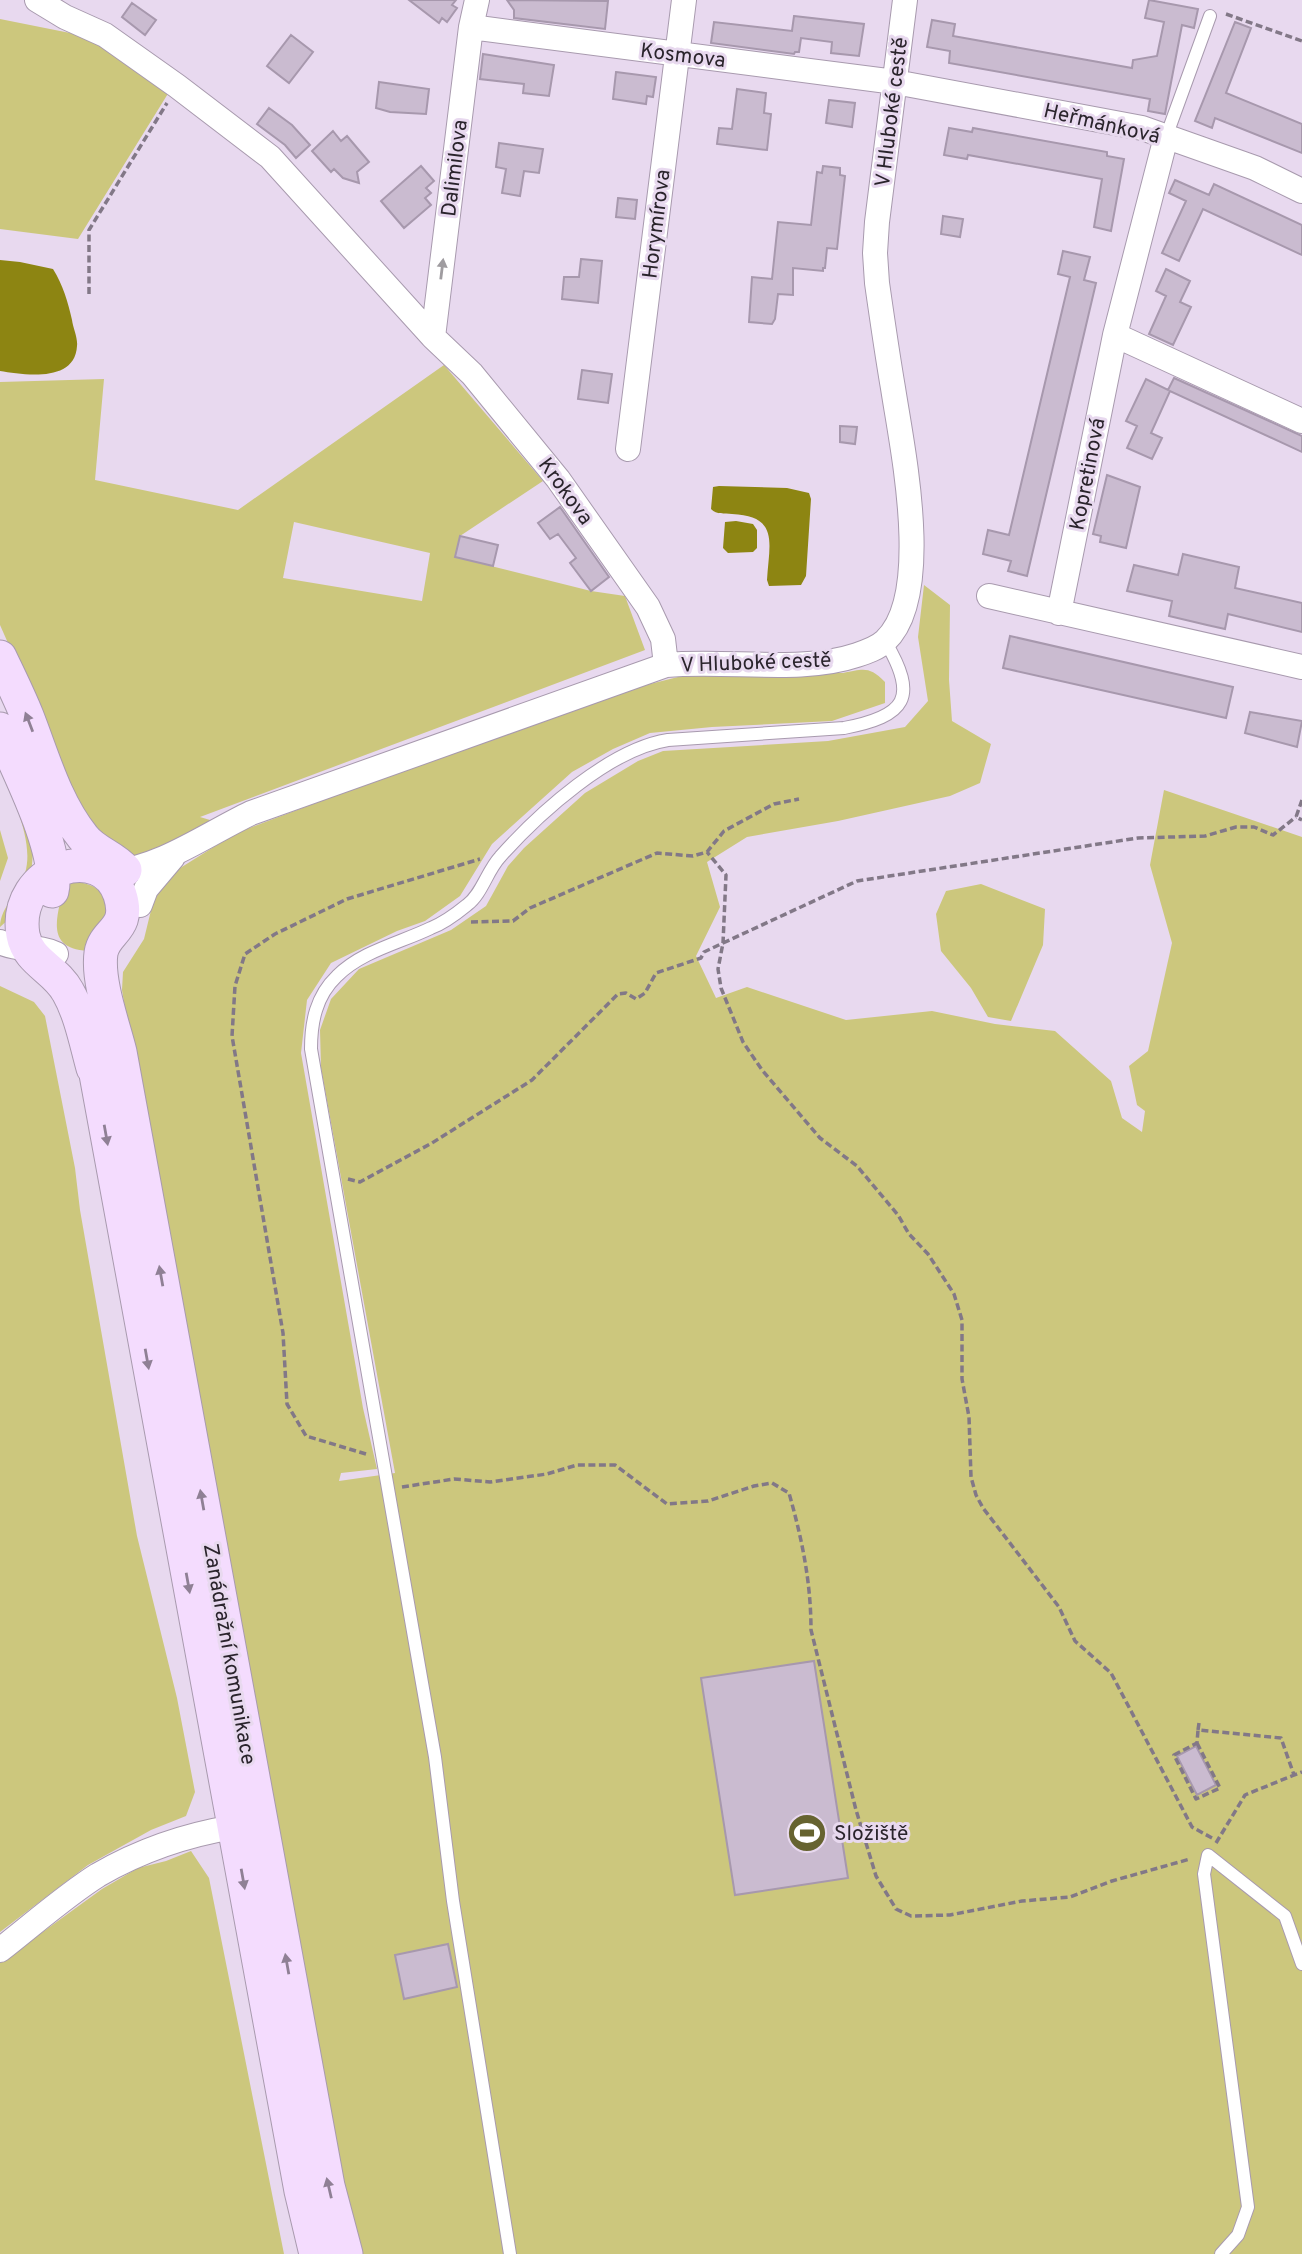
<svg xmlns="http://www.w3.org/2000/svg" width="1302" height="2254" font-family="Overpass,sans-serif">
<style>
.green{fill:#ccc77d;fill-rule:evenodd}
.water{fill:#8d8512}
.building{fill:#cabbd0;stroke:#a798ad;stroke-width:2}
.lines{fill:none;stroke-linecap:round;stroke-linejoin:round}
.service-casing{stroke:#a89aae;stroke-width:14}
.minor-casing{stroke:#a89aae;stroke-width:26}
.secondary-casing{stroke:#a89aae;stroke-width:35}
.path{stroke:#827887;stroke-width:3.5;stroke-dasharray:7 3.5;stroke-linecap:butt}
.service{stroke:#fff;stroke-width:12}
.minor{stroke:#fff;stroke-width:24}
.secondary{stroke:#f4dcfe;stroke-width:33}
.oneway{fill:#9f9ca0}
.oneway2{fill:#8f8095}
.labels{text-anchor:middle;stroke-width:6;stroke-linejoin:round;paint-order:stroke}
.street-label{font-size:21px;fill:#2a242c;stroke:#e8d9ef}
.poi-label{font-size:21px;fill:#2a242c;stroke:#e8d9ef;text-anchor:start}
</style>
<rect width="100%" height="100%" fill="#e8d9ef"/>
<!-- green -->
<path class="green" d="M0,19L100,39L169,92L78,239L0,229Z
M444,365L543,481L460,536L455,557L591,591L625,596L645,650L200,817L220,823L133,861L93,835L0,625V382L104,379L95,480L238,510ZM294,522L430,553L422,601L283,578Z
M924,585L950,605L949,680L952,721L991,744L980,783L950,796L838,821L747,837L707,862L720,907L696,956L716,998L747,987L846,1020L932,1011L995,1024L1055,1031L1111,1081L1122,1118L1142,1132L1145,1111L1137,1105L1129,1066L1148,1051L1172,943L1150,865L1164,790L1302,837V2254H358L330,2116L126,1014L122,990L123,972L144,939L154,898L166,880L177,870L236,833L594,698L690,674L843,673C864,669 869,666 885,682V703L832,721L712,727L650,733L613,749L572,772L492,844L460,896L425,921L397,931L331,963L307,1000L301,1053L363,1408L377,1469L341,1473L339,1481L395,1473L321,1068L320,1030L331,999L359,969L451,930L486,906L508,866L524,848L585,793L638,761L663,751L828,741L905,727L928,701L918,637Z
M0,766L23,817L33,853L31,875L10,918L0,927C0,907 20,892 25,873C35,841 11,795 0,766Z
M0,830L8,858L0,881Z
M72,881C97,885 102,888 108,913L88,951C41,948 60,912 64,883Z
M981,884L1045,909L1043,945L1011,1021L988,1017L971,988L941,951L936,914L946,891Z
M0,986L34,1002L45,1016L75,1168L80,1210L137,1536L177,1698L195,1792L186,1816L151,1830L88,1865L0,1932Z
M191,1851L209,1878L284,2254H0V1963L102,1889L138,1868L166,1861Z"/>
<!-- water -->
<path class="water" d="M0,260L20,262L53,269C63,285 68,302 72,320C73,328 78,338 77,346C75,383 24,375 0,371Z
M719,486L787,488L809,493L811,499L806,576L801,585L769,586L767,580C769,544 780,516 732,514C724,513 717,515 711,509L713,487Z
M736,521L753,524L757,530V548L753,552L728,553L723,548L725,522Z"/>
<!-- building -->
<path class="building" d="M409,0H456L452,5L457,8L447,22L442,18L439,23Z
M507,0L608,1L605,29L514,18V10Z
M1149,0L1198,9L1194,28L1182,25L1165,114L1148,111L1150,99L949,63L950,51L927,47L932,20L955,24L953,36L1132,68L1133,60L1157,56L1164,22L1145,18Z
M132,3L156,20L145,35L122,17Z
M794,16L864,24L859,56L831,53L832,42L801,38L799,52H795L794,54L711,43L714,22L792,31Z
M1235,22L1251,28L1226,93L1302,124V153L1215,118L1212,128L1195,121Z
M291,35L313,52L289,83L267,66Z
M483,54L554,65L549,96L523,93L524,84L480,79Z
M616,72L656,77L653,97L647,96L646,104L613,99Z
M379,82L429,89L426,114L390,112L376,108Z
M737,89L766,93L764,113L771,114L767,150L717,144L719,128L732,129Z
M829,100L855,103L852,127L826,123Z
M269,108L292,125L310,145L296,158L285,145L257,124Z
M949,128L972,132L973,128L995,132L1107,152V156L1124,159L1111,231L1094,227L1102,179L968,155L967,159L944,155Z
M333,131L341,141L347,136L369,162L357,172L359,183L343,178L334,169L331,172L312,151Z
M499,143L543,149L539,173L524,171L520,196L502,193L506,169L496,167Z
M421,166L434,181L426,188L431,193L425,198L431,205L404,228L381,201Z
M823,166L840,168V175L845,176L837,249L827,248L825,268H823V271L793,268V295L778,294L775,319L772,324L749,322L752,277L772,279L778,222L811,225L817,172L822,173Z
M1175,180L1209,195L1214,184L1302,225V255L1203,209L1179,261L1162,253L1186,201L1169,193Z
M618,198L637,200L635,219L616,217Z
M943,216L963,219L960,237L941,234Z
M1063,251L1090,257L1084,280L1096,283L1027,576L1008,571L1011,561L983,554L988,530L1009,535L1070,277L1058,274Z
M581,259L602,261L598,303L562,299L564,277H579Z
M1166,269L1190,281L1180,302L1191,307L1173,345L1149,334L1166,296L1156,291Z
M582,370L612,374L608,403L578,399Z
M1174,378L1302,436V452L1170,391L1151,433L1162,438L1152,459L1127,448L1137,426L1126,421L1146,379L1168,390Z
M840,426L857,427L855,444L840,442Z
M1107,475L1140,487L1126,548L1100,542L1101,536L1093,534Z
M560,507L609,577L591,591L570,563L576,558L558,534L550,539L538,523Z
M460,536L498,545L493,566L455,557Z
M1183,554L1239,567L1235,588L1302,603V632L1228,614L1225,629L1207,625L1169,616L1172,601L1127,591L1134,565L1178,575Z
M1010,636L1233,687L1226,718L1003,668Z
M1250,712L1302,721L1297,747L1245,733Z
M814,1661L848,1878L735,1895L701,1678Z
M1196,1746L1216,1785L1197,1795L1177,1756Z
M448,1944L457,1987L404,1999L395,1955Z"/>
<g class="lines">
<!-- service casing -->
<g class="service-casing">
<path id="service" d="M1166,137L1210,16
M510,2254L453,1901L435,1757L311,1049C311,1022 316,996 337,976C362,951 400,943 431,928C444,923 456,914 467,905C482,894 487,871 500,857C539,813 610,749 668,740L844,728C906,716 919,698 885,641
M1221,2254L1238,2235L1248,2207L1204,1874L1208,1855L1285,1916L1302,1964"/>
</g>
<!-- minor casing -->
<g class="minor-casing">
<path id="minor" d="M37,0L65,17L105,35L177,86L270,157L433,337L472,374L558,479L648,607L663,639L666,665
M471,27L895,82L1142,128L1255,168L1302,191
M1115,335L1302,421
M433,337L471,27L477,0
M628,449L684,0
M989,596L1302,667
M1059,613L1115,335L1166,137
M110,873C163,867 205,835 251,813L666,665C727,659 801,674 857,655C866,652 878,648 885,641C934,596 902,447 893,388C887,353 882,318 877,283L875,253L877,222L905,0
M140,905L146,889L173,857
M0,942C18,951 38,945 56,954
M0,1950C31,1926 66,1895 98,1875C141,1850 185,1835 234,1827"/>
</g>
<!-- secondary casing -->
<g class="secondary-casing">
<path id="secondary" d="M0,657C9,676 19,696 27,716C43,757 55,802 83,837C94,852 113,856 125,870
M0,729C16,767 61,852 52,891
M91,1047L301,2191L316,2254
M93,1068C86,1043 81,1015 68,992C56,969 28,962 23,935C12,867 103,840 120,895C131,930 105,930 101,953C97,981 113,1024 120,1052L328,2186L346,2254"/>
</g>
<!-- path -->
<path class="path" d="M1226,14L1302,41
M89,294V230L167,103
M1302,800L1296,817L1302,820
M471,922L513,921L530,908L657,853L693,856L707,852L724,831L774,804L799,799
M348,1179L360,1182L432,1143L532,1080L618,994L626,993L636,999L645,993L656,973L701,958L704,952L723,943L726,875L707,852
M366,1454L306,1436L287,1404L283,1333L232,1036L235,986L245,954L275,934L347,899L480,859
M402,1487L454,1479L490,1482L547,1474L577,1465H615L667,1504L708,1501L754,1486L772,1483L789,1493C802,1539 811,1582 811,1630L856,1810L876,1876L896,1909L911,1916L950,1915L1022,1901L1070,1897L1112,1881L1190,1859
M1199,1723L1198,1730L1281,1738L1294,1775L1302,1772
M1197,1743L1220,1788L1196,1799L1174,1755L1197,1743L1198,1730
M1212,1838L1192,1827L1111,1673L1075,1641L1059,1607L983,1508L976,1495L971,1477L969,1417L962,1379V1320L954,1294L928,1254L909,1234L898,1215L857,1166L820,1138L762,1070L743,1042L721,988L718,969L723,943L857,881L1138,838L1205,836L1236,827H1254L1273,835L1296,817
M1216,1843L1245,1795L1294,1775"/>
<!-- service -->
<use href="#service" class="service"/>
<!-- minor -->
<use href="#minor" class="minor"/>
<!-- secondary -->
<use href="#secondary" class="secondary"/>
</g>
<!-- one-way arrows -->
<defs><path id="oneway-solid" d="M-6-.8H1V-3.2L6.5 0L1 3.2V.8H-6Z" transform="scale(1.75)"/></defs>
<use class="oneway" href="#oneway-solid" transform="translate(442 269) rotate(-83)"/>
<g class="oneway2">
<use href="#oneway-solid" transform="translate(29 722) rotate(-111)"/>
<use href="#oneway-solid" transform="translate(106 1135) rotate(80)"/>
<use href="#oneway-solid" transform="translate(161 1276) rotate(-100)"/>
<use href="#oneway-solid" transform="translate(147 1359) rotate(80)"/>
<use href="#oneway-solid" transform="translate(202 1500) rotate(-100)"/>
<use href="#oneway-solid" transform="translate(188 1583) rotate(80)"/>
<use href="#oneway-solid" transform="translate(243 1879) rotate(80)"/>
<use href="#oneway-solid" transform="translate(287 1964) rotate(-100)"/>
<use href="#oneway-solid" transform="translate(329 2188) rotate(-103)"/>
</g>
<!-- icons -->
<defs>
<g id="stadium-disc" transform="scale(2.0125)"><circle r="9.5" fill="#666330" stroke="#e8d9ef"/><path d="M0-5a6.5 5 0 1 0 0 10a6.5 5 0 1 0 0-10ZM-3.5-1.8h7v3.6h-7Z" fill="#fff"/></g>
</defs>
<g fill-rule="evenodd">
<use href="#stadium-disc" x="807" y="1833"/>
</g>
<g class="labels">
<!-- street labels -->
<g class="street-label">
<text transform="translate(683 55) rotate(7)" y="7">Kosmova</text>
<text transform="translate(891 112) rotate(-83)" y="7">V Hluboké cestě</text>
<text transform="translate(1102 123) rotate(13)" y="7">Heřmánková</text>
<text transform="translate(454 168) rotate(-83)" y="7">Dalimilova</text>
<text transform="translate(656 224) rotate(-83)" y="7">Horymírova</text>
<text transform="translate(1087 474) rotate(-79)" y="7">Kopretinová</text>
<text transform="translate(566 491) rotate(54)" y="7">Krokova</text>
<text transform="translate(756 662) rotate(-2)" y="7">V Hluboké cestě</text>
<text transform="translate(230 1654) rotate(80)" y="7">Zanádražní komunikace</text>
</g>
<!-- poi labels -->
<g class="poi-label">
<text x="834" y="1840">Složiště</text>
</g>
</g>
</svg>
